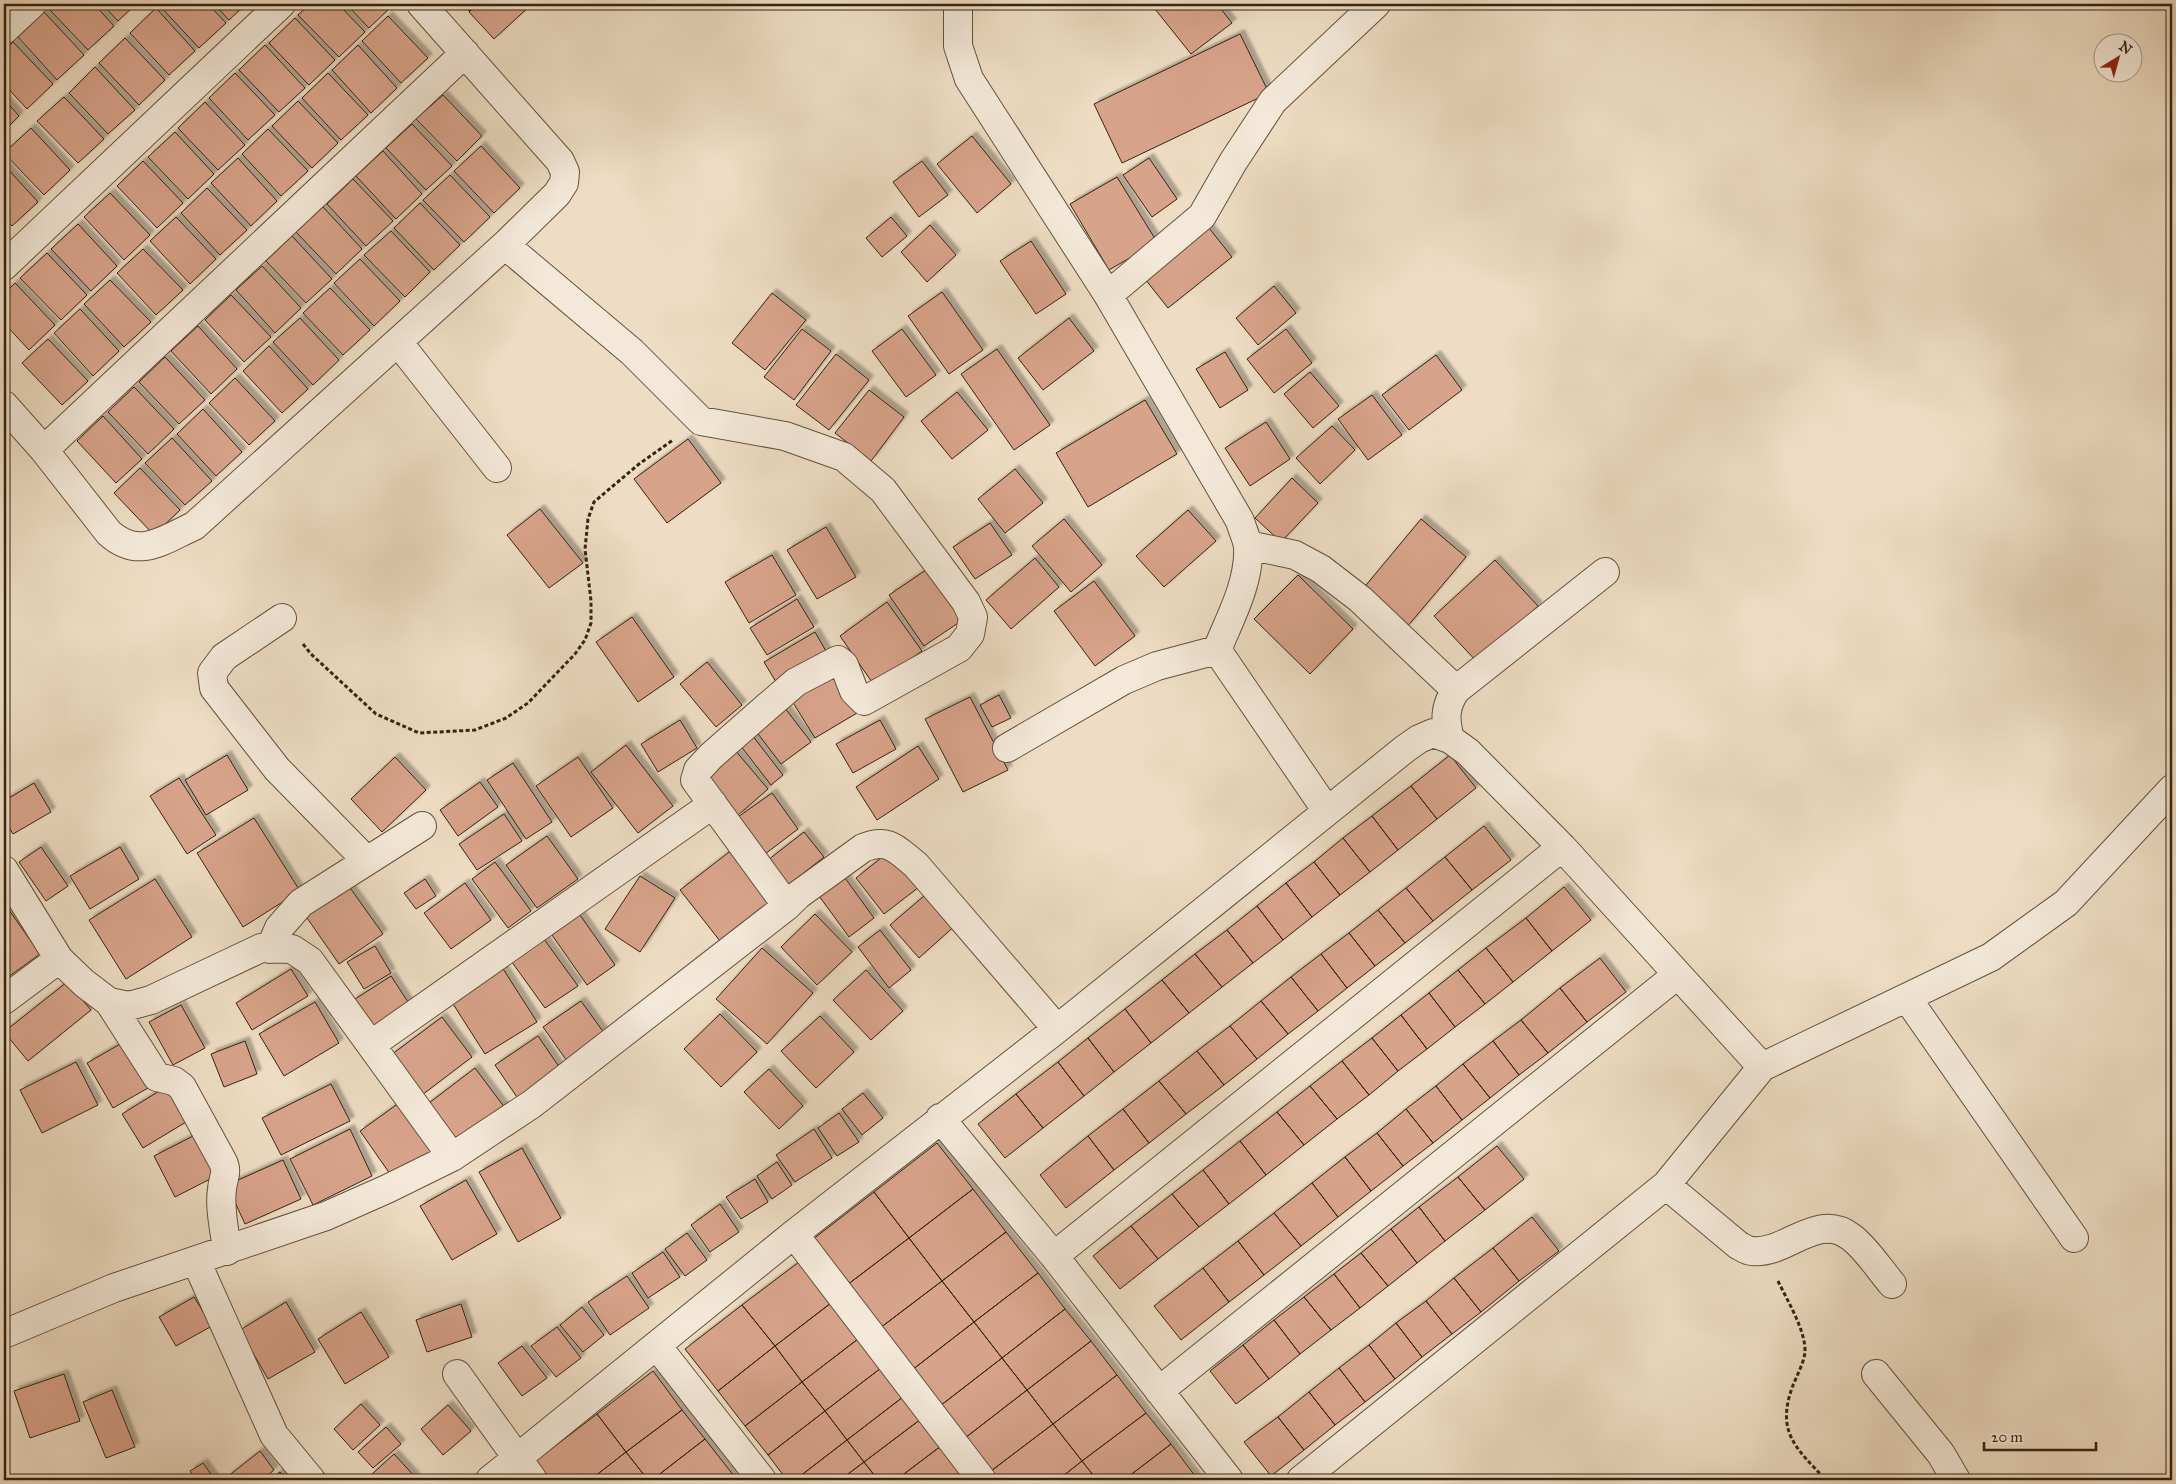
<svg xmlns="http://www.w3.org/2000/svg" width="2176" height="1484" font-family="'IM FELL Great Primer',serif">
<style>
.building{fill:#d8a38b;stroke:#352311;filter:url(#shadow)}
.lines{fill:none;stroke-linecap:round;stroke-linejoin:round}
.street-casing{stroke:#63523e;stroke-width:30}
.path{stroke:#352311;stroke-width:3;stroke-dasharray:4 2.5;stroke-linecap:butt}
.street{stroke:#f4e9d9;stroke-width:28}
</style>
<defs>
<filter id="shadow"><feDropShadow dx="4.5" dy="-4.5" stdDeviation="1" flood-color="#0004"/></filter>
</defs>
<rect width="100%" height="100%" fill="#eeddc4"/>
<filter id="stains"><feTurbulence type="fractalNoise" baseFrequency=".004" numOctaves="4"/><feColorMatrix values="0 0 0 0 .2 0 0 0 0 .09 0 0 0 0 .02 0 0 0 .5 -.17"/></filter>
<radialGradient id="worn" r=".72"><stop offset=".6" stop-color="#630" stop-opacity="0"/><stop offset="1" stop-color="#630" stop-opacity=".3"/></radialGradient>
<!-- building -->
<path class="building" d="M53,4H94L114,26L88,50L48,8Z
M102,4H136L118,21Z
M161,4H208L226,23L199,48L159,5Z
M214,4H246L229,20Z
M310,4H338L365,32L339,57L298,15Z
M346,4H394L369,28Z
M462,4H477L469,11Z
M478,4H532L494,39L469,12Z
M1151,4H1217L1232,23L1191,54Z
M156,8L195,51L169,75L130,33Z
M44,12L84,55L57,80L18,37Z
M388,16L428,58L401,83L362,41Z
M295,18L335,60L309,85L269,43Z
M1240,34L1269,93L1122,163L1094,104Z
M125,38L165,80L139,105L99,63Z
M13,42L53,84L27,109L4,84V51Z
M265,45L305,88L279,112L239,70Z
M358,45L397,88L371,113L332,70Z
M95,67L135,110L108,134L69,93Z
M235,73L275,115L248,140L209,98Z
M328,73L368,115L341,140L302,98Z
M443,95L482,136L457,161L416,119Z
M64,97L104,139L78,163L37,121Z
M4,99L19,116L4,131Z
M298,101L338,143L312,168L272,126Z
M205,102L245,145L218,170L178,128Z
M412,124L452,166L426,190L386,148Z
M31,128L70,170L44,195L4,153Z
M268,129L308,171L281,196L242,154Z
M175,132L214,174L188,199L148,157Z
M972,136L1011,184L977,213L937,164Z
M481,146L520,188L494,213L454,171Z
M383,151L422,194L396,219L356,176Z
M238,158L277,201L251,226L211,183Z
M1149,158L1177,199L1152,217L1123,175Z
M143,161L183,203L157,228L117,186Z
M922,161L948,195L919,217L893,182Z
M4,165L38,202L12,226L4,218Z
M450,175L490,217L464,242L423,200Z
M1117,177L1157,242L1109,270L1070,204Z
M353,179L393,221L366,246L327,204Z
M207,188L247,230L220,255L181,213Z
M110,193L150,235L124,260L84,217Z
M420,203L460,245L434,270L394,228Z
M323,207L362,249L336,274L296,232Z
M176,217L216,259L190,284L150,241Z
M891,217L907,236L882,257L866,238Z
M78,224L117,266L91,291L51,249Z
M930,225L956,255L927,282L901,252Z
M1209,228L1232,257L1168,308L1145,279Z
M391,231L430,272L405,297L364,255Z
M292,236L332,279L306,303L266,261Z
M1031,241L1066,294L1036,314L1000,261Z
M143,249L183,290L156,315L117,273Z
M47,253L87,295L61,320L20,278Z
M360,259L400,301L374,326L334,283Z
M262,266L301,308L275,333L236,290Z
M110,280L151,322L124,347L84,304Z
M15,283L55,325L29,350L4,323V294Z
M1274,286L1296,313L1258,345L1236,318Z
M330,288L370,330L343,355L303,313Z
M942,292L983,350L949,374L908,316Z
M772,293L806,320L765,370L732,343Z
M231,295L271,337L244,362L205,320Z
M80,309L119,351L93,376L54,333Z
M300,318L339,360L313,385L273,342Z
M1069,318L1094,351L1043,390L1018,358Z
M198,326L237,369L211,394L171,351Z
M802,329L831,351L794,400L764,377Z
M902,329L936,375L906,397L872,351Z
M1286,329L1312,363L1274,393L1247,359Z
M48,339L88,381L62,405L22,363Z
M269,346L308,389L282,413L243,371Z
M997,349L1050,425L1014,450L961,374Z
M1225,352L1248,390L1220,408L1196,369Z
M836,354L869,380L829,430L796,405Z
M1436,355L1462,390L1409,430L1382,395Z
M165,357L205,400L179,424L139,382Z
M1310,372L1339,406L1313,428L1284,394Z
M235,378L275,421L249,445L209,403Z
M134,387L174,429L148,454L108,412Z
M869,390L904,417L871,461L835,433Z
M957,392L988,430L952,459L921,421Z
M1372,395L1402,435L1368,460L1338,419Z
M1145,400L1177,454L1088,507L1056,453Z
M203,409L242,452L216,476L177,434Z
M103,416L142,459L116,483L77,441Z
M1266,422L1290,459L1250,486L1225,448Z
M1332,426L1355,450L1320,484L1296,458Z
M172,438L212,481L185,505L145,463Z
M688,439L721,483L667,523L634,479Z
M140,468L180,510L154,535L114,493Z
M1015,469L1043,503L1005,533L978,499Z
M1292,478L1318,503L1281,542L1255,518Z
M540,509L583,563L549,588L507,535Z
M1188,510L1216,541L1164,587L1136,556Z
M1064,519L1102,565L1071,592L1032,546Z
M1421,519L1466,557L1407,627L1362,590Z
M990,523L1012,555L975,579L953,547Z
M826,527L856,577L817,599L787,550Z
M772,555L796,595L749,623L725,582Z
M1035,558L1059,587L1011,629L986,600Z
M1495,560L1538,606L1478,663L1434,616Z
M929,568L964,619L924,646L889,595Z
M1298,575L1353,629L1310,674L1254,619Z
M1094,581L1135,636L1095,666L1054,611Z
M797,599L814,627L767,655L750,628Z
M887,602L922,651L874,685L840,636Z
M632,617L674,677L638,702L596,642Z
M815,632L830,658L779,687L764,662Z
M707,662L742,705L716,727L680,684Z
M829,668L857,713L815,738L787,693Z
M999,695L1011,718L992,727L980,705Z
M970,697L1008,770L963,792L925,719Z
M781,703L811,742L781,764L752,726Z
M680,720L697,748L658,772L641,744Z
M880,720L896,749L853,773L836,744Z
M752,735L783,775L771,785L740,745Z
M626,745L673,806L638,833L591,772Z
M918,746L939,779L877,820L856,787Z
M734,749L768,789L737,816L703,776Z
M227,755L248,790L206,815L185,780Z
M1450,755L1476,788L1437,819L1411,786Z
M395,757L426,790L382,832L351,799Z
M578,757L613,808L571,837L536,786Z
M513,763L552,822L526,839L487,780Z
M179,778L216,835L187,854L150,796Z
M480,782L498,807L458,836L440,810Z
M34,783L51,812L13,834L4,819V801Z
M1411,786L1437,819L1398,850L1372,816Z
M772,793L798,829L765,854L738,817Z
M504,814L522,841L477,870L459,844Z
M1372,816L1398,850L1370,872L1343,838Z
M254,818L300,891L243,927L197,853Z
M1484,826L1511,860L1472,890L1445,857Z
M804,832L824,857L787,886L768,860Z
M547,836L578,879L537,908L506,865Z
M1343,838L1370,872L1340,895L1314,862Z
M41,847L68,886L46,901L19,862Z
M120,847L139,879L90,909L70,876Z
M733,849L772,900L720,941L680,890Z
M891,850L919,887L884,914L856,878Z
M1445,857L1472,890L1433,921L1406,888Z
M495,862L531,911L508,928L472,879Z
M1314,862L1340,895L1312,917L1286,883Z
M640,876L675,898L640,952L605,929Z
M845,878L874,918L849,937L819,896Z
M155,879L192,937L126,979L89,920Z
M425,879L436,896L416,909L404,893Z
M465,883L491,920L451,949L424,913Z
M1286,883L1312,917L1283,940L1257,906Z
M348,885L383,934L339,964L305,915Z
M1564,887L1591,920L1552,951L1526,918Z
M1406,888L1433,921L1405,943L1378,910Z
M931,890L959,922L919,958L890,925Z
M1257,906L1283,940L1253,963L1227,930Z
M9,910L40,954L4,980V914Z
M1378,910L1405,943L1375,966L1349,933Z
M815,914L852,952L817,985L781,947Z
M580,915L615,965L587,985L552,935Z
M1526,918L1552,951L1513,982L1486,948Z
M880,930L911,970L889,988L858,947Z
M1227,930L1253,963L1222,987L1195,954Z
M1349,933L1375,966L1347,988L1321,954Z
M541,935L578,986L545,1008L509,958Z
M375,946L391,973L364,989L347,962Z
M762,948L813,993L767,1044L716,999Z
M1486,948L1513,982L1485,1004L1458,970Z
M1195,954L1222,987L1189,1013L1162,980Z
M1321,954L1347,988L1318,1011L1291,977Z
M1600,958L1626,992L1587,1022L1560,988Z
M500,964L537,1022L485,1054L448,996Z
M291,969L308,996L252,1030L236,1003Z
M866,970L903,1011L871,1040L833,1000Z
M1458,970L1485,1004L1455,1027L1429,993Z
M391,976L412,1008L373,1033L352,1001Z
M1291,977L1318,1011L1288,1034L1261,1001Z
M1162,980L1189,1013L1151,1043L1125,1009Z
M67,982L91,1010L28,1061L4,1032Z
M1560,988L1587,1022L1548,1053L1521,1020Z
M1429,993L1455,1027L1427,1049L1401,1015Z
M581,1001L607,1037L569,1064L543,1027Z
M1261,1001L1288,1034L1257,1059L1230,1026Z
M315,1002L339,1043L284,1076L259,1034Z
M181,1005L205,1048L173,1065L149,1022Z
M1125,1009L1151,1043L1114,1072L1088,1038Z
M720,1014L757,1052L721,1087L684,1049Z
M1401,1015L1427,1049L1398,1071L1372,1038Z
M820,1016L854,1052L816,1088L781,1051Z
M442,1017L472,1057L422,1095L391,1055Z
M1521,1020L1548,1053L1519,1075L1493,1041Z
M1230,1026L1257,1059L1224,1085L1197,1051Z
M538,1036L564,1074L521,1103L495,1065Z
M1088,1038L1114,1072L1084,1096L1058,1062Z
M1372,1038L1398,1071L1369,1095L1342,1061Z
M245,1041L257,1074L224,1087L211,1054Z
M1493,1041L1519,1075L1490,1098L1463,1064Z
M122,1043L148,1088L113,1108L87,1063Z
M1197,1051L1224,1085L1186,1114L1159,1081Z
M1342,1061L1369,1095L1337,1119L1310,1086Z
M76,1062L98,1105L42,1133L20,1090Z
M1058,1062L1084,1096L1043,1128L1016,1094Z
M1463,1064L1490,1098L1462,1120L1436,1086Z
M475,1068L505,1108L454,1146L425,1106Z
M769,1069L803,1106L779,1129L744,1092Z
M1159,1081L1186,1114L1149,1143L1123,1109Z
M331,1084L350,1121L281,1155L262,1118Z
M169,1085L191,1119L143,1148L122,1114Z
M1310,1086L1337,1119L1304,1145L1277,1112Z
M1436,1086L1462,1120L1433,1143L1406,1109Z
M863,1093L883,1118L862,1135L842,1109Z
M1016,1094L1043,1128L1005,1158L978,1124Z
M399,1103L435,1152L395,1181L360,1131Z
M1123,1109L1149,1143L1114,1170L1088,1136Z
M1406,1109L1433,1143L1403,1166L1377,1133Z
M1277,1112L1304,1145L1266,1175L1240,1141Z
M839,1113L859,1142L837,1156L818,1128Z
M350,1129L372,1176L313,1205L290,1159Z
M814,1129L832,1158L795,1182L776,1155Z
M1377,1133L1403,1166L1371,1191L1345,1157Z
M197,1134L218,1175L175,1197L154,1156Z
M1088,1136L1114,1170L1066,1208L1040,1175Z
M1240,1141L1266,1175L1229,1204L1203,1170Z
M937,1143L973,1189L909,1238L874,1192Z
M1497,1146L1524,1179L1485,1210L1458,1177Z
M522,1148L561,1218L518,1242L479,1172Z
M1345,1157L1371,1191L1338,1217L1312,1183Z
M283,1160L301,1199L245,1224L227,1185Z
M777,1162L792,1185L772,1199L757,1176Z
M1203,1170L1229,1204L1199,1227L1172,1194Z
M1458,1177L1485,1210L1445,1241L1419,1207Z
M755,1179L768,1202L741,1219L726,1197Z
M466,1180L497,1234L452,1260L420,1206Z
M1312,1183L1338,1217L1301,1246L1274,1213Z
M973,1189L1006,1232L942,1281L909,1238Z
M874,1192L909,1238L847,1285L812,1240Z
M1172,1194L1199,1227L1158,1259L1131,1226Z
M720,1204L739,1232L710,1252L691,1225Z
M1419,1207L1445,1241L1417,1263L1391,1229Z
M1274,1213L1301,1246L1264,1275L1238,1241Z
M1532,1217L1559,1251L1519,1281L1493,1248Z
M1131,1226L1158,1259L1120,1289L1093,1256Z
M1391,1229L1417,1263L1388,1286L1361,1253Z
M1006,1232L1038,1273L974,1322L942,1281Z
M687,1233L707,1260L685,1276L665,1249Z
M909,1238L942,1281L880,1328L847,1285Z
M1238,1241L1264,1275L1229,1302L1203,1268Z
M1493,1248L1519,1281L1481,1312L1454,1278Z
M663,1252L680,1277L648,1298L632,1273Z
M1361,1253L1388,1286L1360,1308L1334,1274Z
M799,1262L831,1303L775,1346L742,1305Z
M1203,1268L1229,1302L1181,1340L1154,1306Z
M1038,1273L1065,1309L1002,1358L974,1322Z
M1334,1274L1360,1308L1331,1330L1304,1297Z
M627,1276L649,1308L610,1335L588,1302Z
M1454,1278L1481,1312L1452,1334L1426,1301Z
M942,1281L974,1322L912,1370L880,1328Z
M194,1297L212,1326L176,1346L159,1317Z
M1304,1297L1331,1330L1300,1354L1274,1320Z
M1426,1301L1452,1334L1422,1357L1396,1323Z
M286,1302L315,1352L268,1379L240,1330Z
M831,1303L858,1339L802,1382L775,1346Z
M461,1304L472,1337L427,1352L416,1320Z
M742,1305L775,1346L718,1391L685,1349Z
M582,1307L604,1335L583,1352L560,1325Z
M1065,1309L1091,1341L1027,1390L1002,1358Z
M361,1312L389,1357L345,1384L318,1339Z
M1274,1320L1300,1354L1269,1379L1243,1345Z
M974,1322L1002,1358L940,1406L912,1370Z
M1396,1323L1422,1357L1395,1379L1369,1345Z
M557,1327L581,1358L556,1377L531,1346Z
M858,1339L881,1368L825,1411L802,1382Z
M1091,1341L1117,1375L1053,1424L1027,1390Z
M1243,1345L1269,1379L1236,1404L1210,1371Z
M1369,1345L1395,1379L1365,1402L1339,1368Z
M522,1346L547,1378L522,1396L498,1363Z
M775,1346L802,1382L745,1426L718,1391Z
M1002,1358L1027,1390L965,1438L940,1406Z
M881,1368L903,1397L847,1440L825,1411Z
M1339,1368L1365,1402L1335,1425L1309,1392Z
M653,1371L682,1410L626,1452L597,1414Z
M64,1374L80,1421L30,1438L14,1391Z
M1117,1375L1146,1413L1082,1461L1053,1424Z
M802,1382L825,1411L768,1455L745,1426Z
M112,1390L135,1447L106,1458L83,1402Z
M1027,1390L1053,1424L991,1471L965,1438Z
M1309,1392L1335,1425L1304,1450L1278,1417Z
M903,1397L921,1419L864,1462L847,1440Z
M361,1404L380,1425L353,1450L334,1429Z
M448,1405L471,1431L443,1455L421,1429Z
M682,1410L705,1439L652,1480H648L626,1452Z
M825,1411L847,1440L795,1480H787L768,1455Z
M1146,1413L1171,1444L1124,1480H1097L1082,1461Z
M597,1414L626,1452L590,1480H539L529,1466Z
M1278,1417L1304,1450L1271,1476L1244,1442Z
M921,1419L941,1446L896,1480H878L864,1462Z
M1053,1424L1082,1461L1058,1480H998L991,1471Z
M386,1427L401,1444L373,1468L358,1452Z
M705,1439L734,1476L728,1480H652Z
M847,1440L864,1462L840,1480H795Z
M1171,1444L1198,1480H1124Z
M941,1446L968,1480H896Z
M260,1451L274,1470L262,1480H230L227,1477Z
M626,1452L648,1480H590Z
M394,1454L416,1478L413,1480H376L371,1475Z
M1082,1461L1097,1480H1058Z
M864,1462L878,1480H840Z
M203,1463L215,1480H196L190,1471Z
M280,1472L286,1480H270Z"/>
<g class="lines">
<!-- street casing -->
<g class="street-casing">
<path id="street" d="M958,4V46L969,79L1108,295L1240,521C1242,529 1247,538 1248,547C1250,582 1230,618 1217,650L1327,811
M4,30L32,4
M505,245L632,352L701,421L785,436L844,457L883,490L966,602L973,617L970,634L959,648L864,701L854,691L844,665L838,660L796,682L768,706L711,756L698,770L695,780L787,906
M4,266L281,4
M1108,295L1202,216L1233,162L1273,101L1376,4
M398,342L497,468
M4,405L44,450L109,533C139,560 163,540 194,526L505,245L557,194L564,183L565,172L560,161L421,4
M44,450L465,53
M1248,545L1295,555L1321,569L1360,599L1456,690
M282,618L224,657L212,673L214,688L277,769L367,861
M1450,739C1445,720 1444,707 1456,690L1605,572
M1007,748L1124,680L1157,666L1217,650
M4,870L59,959
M270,949L279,928L301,903L422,826
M1907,998L2074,1238
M4,1000L59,959L84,983L109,1002L129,1006L151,1000L261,948L292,949L310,961L452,1157
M109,1002L157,1077L174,1081L182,1087L223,1162C228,1172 223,1178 222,1189C219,1209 225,1231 227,1251
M372,1044L713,804
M940,1118L1054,1256L1229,1480
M1666,1185L1738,1245C1742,1247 1747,1251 1752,1251C1786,1255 1817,1211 1851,1237C1867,1249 1879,1269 1892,1284
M794,1234L982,1480
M1054,1256L1562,847
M196,1261L274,1435L311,1480
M4,1334L114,1288L326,1216L387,1189L452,1157L532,1104L787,906L798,895L863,848C889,837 897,850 916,865L1057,1029
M657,1346L762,1480
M457,1374L533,1480
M1876,1374L1941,1454L1956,1480
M1159,1391L1677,975
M490,1480L794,1234L1057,1029L1406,748L1419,739L1433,733L1450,739L1468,752L1562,847L1762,1067
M1301,1480L1666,1185L1762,1067L1991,957L2066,903L2172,789"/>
</g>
<!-- path -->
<path class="path" d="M303,644L311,654L376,714L419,733L475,730L506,718L528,703L575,654L585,640L591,623V601L585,549L588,519L594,502L639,464L673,440
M1778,1281C1787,1300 1806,1331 1805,1352C1804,1363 1796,1377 1792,1388C1776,1433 1797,1449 1826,1480"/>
<!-- street -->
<use href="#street" class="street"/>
</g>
<!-- margin -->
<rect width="2176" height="1484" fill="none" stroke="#eeddc4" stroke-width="20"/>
<rect x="5" y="5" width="2166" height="1474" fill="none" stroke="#352311" stroke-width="2.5"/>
<rect x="10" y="10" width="2156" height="1464" fill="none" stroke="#352311"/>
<!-- north arrow -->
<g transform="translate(2118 58) rotate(37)"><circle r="24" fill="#f4e9d9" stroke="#a89a89"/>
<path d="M0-4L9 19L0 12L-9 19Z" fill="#8f2418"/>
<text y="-8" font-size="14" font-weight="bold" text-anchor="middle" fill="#352311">N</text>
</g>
<!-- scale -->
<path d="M1984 1442v8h112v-8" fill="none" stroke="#352311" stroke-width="2.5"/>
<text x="1991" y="1442" font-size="15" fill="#352311" stroke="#f4e9d9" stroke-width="4" paint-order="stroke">20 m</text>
<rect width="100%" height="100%" filter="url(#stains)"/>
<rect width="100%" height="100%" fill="url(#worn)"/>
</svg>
